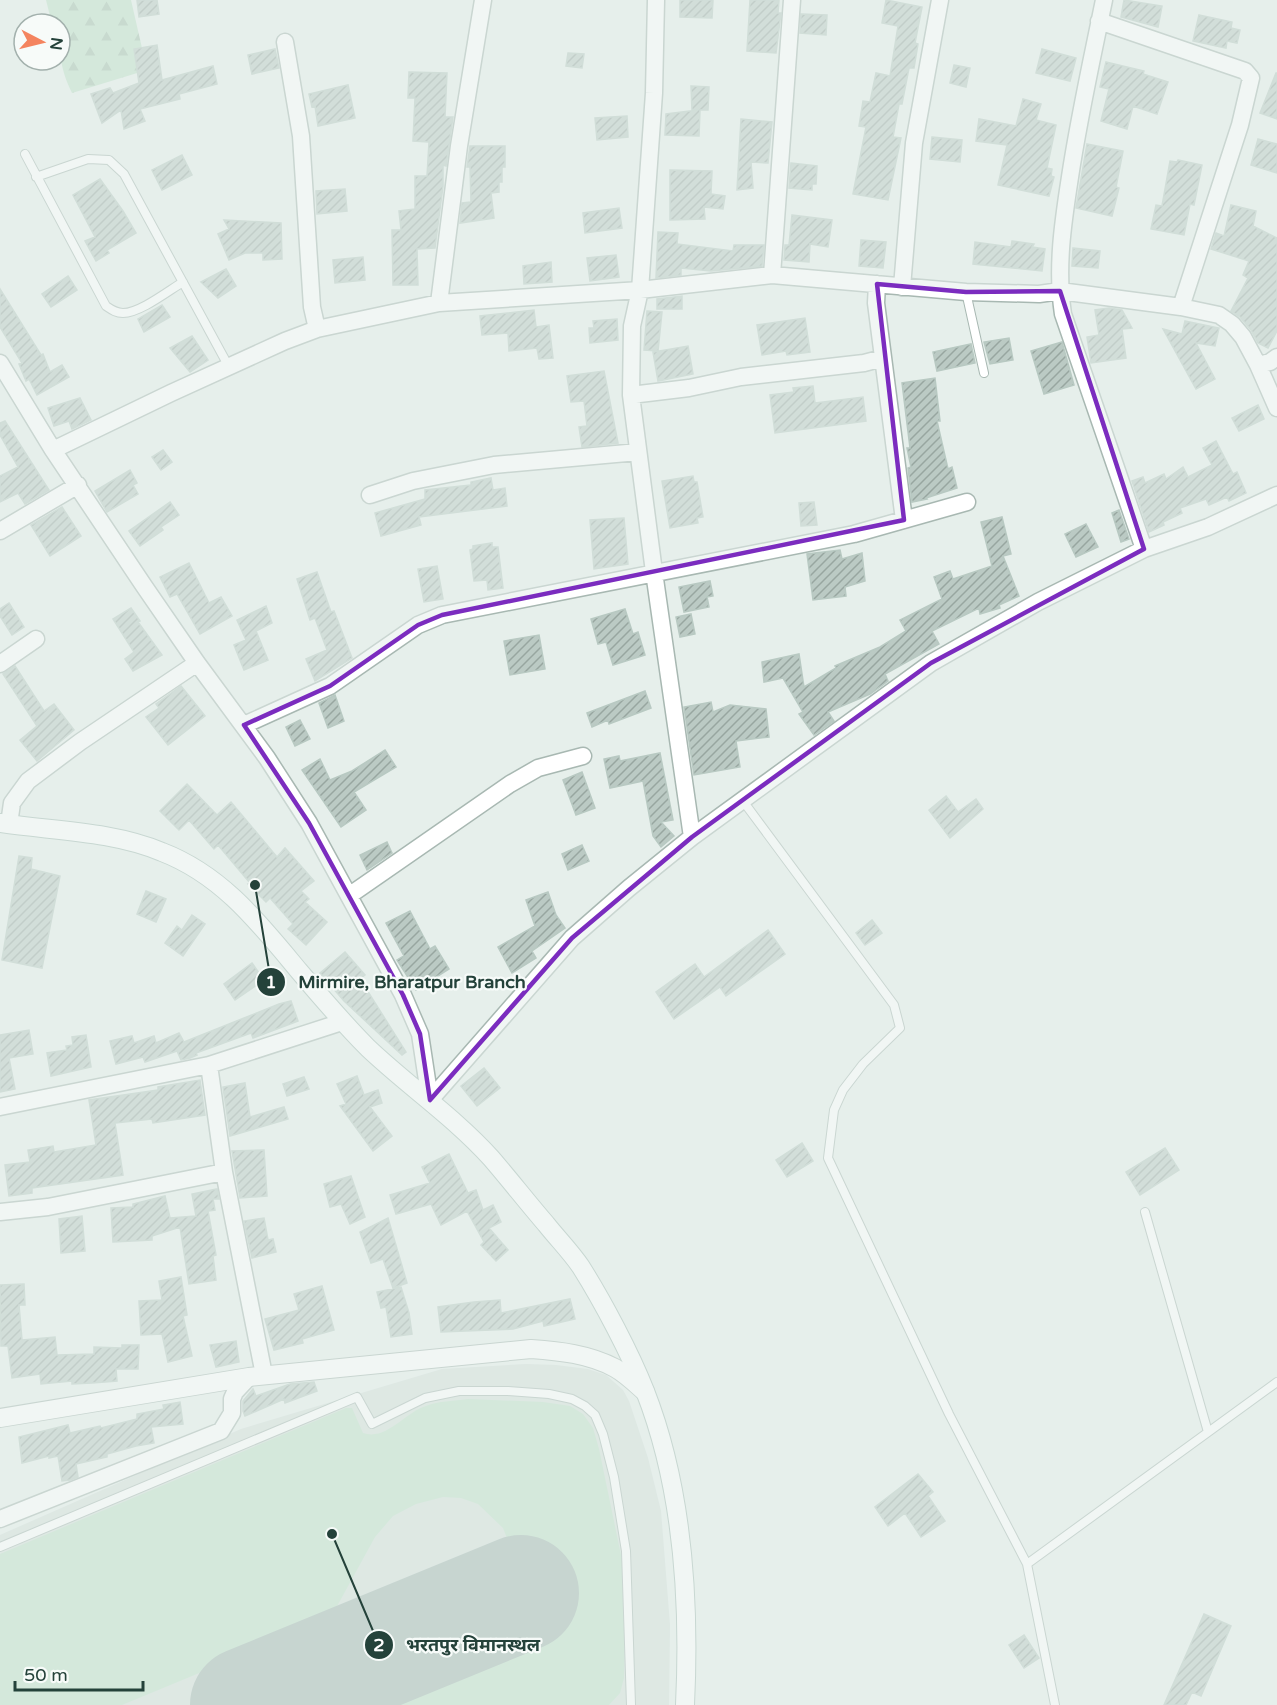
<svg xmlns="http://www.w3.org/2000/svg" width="1277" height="1705" font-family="'Varela Round','Noto Sans Devanagari',sans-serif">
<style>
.built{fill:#d4dfda}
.grass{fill:#bfe0c8}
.forest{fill:url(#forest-firs)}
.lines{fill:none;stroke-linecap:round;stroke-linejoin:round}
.runway{stroke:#a2b6b0;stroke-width:116}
.building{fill:url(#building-hatch);stroke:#b8c9c2;stroke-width:1.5}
.service-casing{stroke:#a8b8b2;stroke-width:10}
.minor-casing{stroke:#a8b8b2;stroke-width:19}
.tertiary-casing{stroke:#a8b8b2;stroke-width:20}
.secondary-casing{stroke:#a4bbb3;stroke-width:20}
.service{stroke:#fff;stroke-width:8}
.minor{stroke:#fff;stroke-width:16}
.tertiary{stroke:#fff;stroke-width:18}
.secondary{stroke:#fff;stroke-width:18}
.marked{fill:none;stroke:#7b2cbf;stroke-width:4.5;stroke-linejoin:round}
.leader{fill:none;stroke:#24423a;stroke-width:2}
.callout-dot{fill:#24423a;stroke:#f7fbf9;stroke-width:2}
.mark-label{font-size:18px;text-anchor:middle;font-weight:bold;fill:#fff}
.callout-label{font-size:18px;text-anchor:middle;font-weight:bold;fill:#24423a;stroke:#f7fbf9;stroke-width:4.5;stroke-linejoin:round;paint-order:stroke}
</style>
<defs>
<pattern id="forest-firs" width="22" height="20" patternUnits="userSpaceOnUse" patternTransform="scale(1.5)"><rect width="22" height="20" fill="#bfe0c8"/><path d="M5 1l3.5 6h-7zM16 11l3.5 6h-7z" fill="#a4c1ad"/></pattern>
<pattern id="building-hatch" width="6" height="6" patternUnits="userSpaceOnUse" patternTransform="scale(1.5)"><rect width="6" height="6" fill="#bbcac4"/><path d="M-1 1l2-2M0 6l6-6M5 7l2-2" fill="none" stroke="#98a6a0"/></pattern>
</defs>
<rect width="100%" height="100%" fill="#e6efeb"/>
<!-- built -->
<path class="built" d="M526,1364L556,1365L588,1369L606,1375L623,1390L629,1401L648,1458L661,1511L670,1625L669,1705H0V1535L241,1429L442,1369Z"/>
<!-- grass -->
<path class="grass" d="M468,1399L543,1402L570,1406L583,1414L593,1428L599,1449L622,1560L625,1622L624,1678L620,1693L609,1705H322L538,1616L503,1528L478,1504L461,1498L443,1497L416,1504L393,1516L375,1537L330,1619L122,1705H0V1554L346,1408H352L363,1433C387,1441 405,1412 426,1406C439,1401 454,1401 468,1399Z"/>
<!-- forest -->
<path class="forest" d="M46,0H131L147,70L72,93C59,66 60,54 60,24H52Z"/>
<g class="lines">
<!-- runway -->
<path class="runway" d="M248,1705L521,1593"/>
</g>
<!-- building -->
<path class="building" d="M137,0H157L159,14L139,17Z
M680,0H713L712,18L680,17Z
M750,0H779L778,13H781L776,53L747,51Z
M886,0L922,7L915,43L918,44L914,68H909L902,104H899L893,137L901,138L888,200L853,194L866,127L859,126L863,101L870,102L876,73L890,76L898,26L882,23Z
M1124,0L1162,6L1158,27L1121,17Z
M801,14L827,15L826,35L800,33Z
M1199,15L1232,22L1231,28L1240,30L1237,43L1227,41L1226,48L1193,41Z
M157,45L162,80L213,66L217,84L179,94L180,99L140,109L145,121L124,129L121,110L102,123L91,94L110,88L113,93L139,83L134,49Z
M275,49L279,68L252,74L248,55Z
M1042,49L1076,58L1070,81L1036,73Z
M568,53L584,54L582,68L566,66Z
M1106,62L1144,71L1143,74L1168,82L1157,114L1133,106L1127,129L1101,121L1109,89L1100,87Z
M954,65L970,68L966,87L950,83Z
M409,72L447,73L445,117H453L446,166L443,165V186L435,248L417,249L418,285H393L392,230H401L399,211L415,209V176H427L429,142L413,141L415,98H408Z
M1276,73H1277V119L1260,113Z
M348,85L355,118L318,126L315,106L312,107L309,94Z
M691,86L709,87L708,110H700L699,136L665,135L666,114L698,110H692Z
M1023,99L1041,104L1036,120L1056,125L1047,168L1052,169L1051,176L1054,177L1049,196L998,185L1007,145L976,141L979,119L1016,126Z
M627,116L628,137L597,140L595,118Z
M741,119L772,122L768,163L751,162L753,188L737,190Z
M932,137L962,140L960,162L930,159Z
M1258,139L1277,144V173L1251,165Z
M1087,144L1123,151L1116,187L1119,188L1112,216L1076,208Z
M470,146H505V167H502V182H499V192L491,193L494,218L460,223L462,203L471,202L470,167H467Z
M182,155L192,175L162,190L152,170Z
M1178,160L1202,165L1194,205L1190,204L1184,235L1151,229L1156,205L1162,206L1170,161L1177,162Z
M791,163L817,166L816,184H812V190L789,188Z
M670,170L712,171L711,194L725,196L723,209L704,207L705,219L670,220Z
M100,179L123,211L136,233L107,250L109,253L96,261L85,241L95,237L73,195Z
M345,189L347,211L317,214L316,191Z
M1231,205L1256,211L1253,226L1277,238V331L1268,348L1258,343L1251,330L1240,317L1231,311L1248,278L1243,275L1249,261L1211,249L1216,233L1224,236Z
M619,208L622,228L585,233L583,213Z
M792,215L832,220L828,247L810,244L809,262L784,260L785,245H789Z
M224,220L281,223L282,259L263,260V253H245L229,260L218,234L229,229Z
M658,232L678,233L677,244L733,251L734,245H764L762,266L711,271L681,268V275L656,278Z
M861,240L886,242L883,268L859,266Z
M1012,241L1034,244L1032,247L1045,249L1042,271L973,264L975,242L1011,247Z
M1073,248L1100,251L1098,268L1072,266Z
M616,255L619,277L590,281L587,258Z
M363,257L365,280L335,283L333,260Z
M551,262L552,282L524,284L523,266Z
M226,269L236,286L218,298L201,282Z
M68,276L77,290L51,307L42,294Z
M0,289L41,355L43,354L50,372L62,365L69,377L37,395L29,379L26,381L19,364L22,363L0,327Z
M682,296V309H657V299Z
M162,305L170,317L144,332L138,319Z
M1109,308L1122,310L1132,328L1122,329L1126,358L1091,363L1087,337L1099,335L1095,310Z
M534,310L536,327L549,325L553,358L539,359L537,348L509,351L508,333L482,335L480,316Z
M647,311L662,312L658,351L644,350Z
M805,318L810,352L787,355L786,351L762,355L757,325Z
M617,319L618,340L590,343L589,328H594L593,321Z
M1185,321L1219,328L1215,346L1196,343L1215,379L1196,389L1163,329L1182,334Z
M192,336L208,360L190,372L170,348Z
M1009,338L1013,360L990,364L984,342Z
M1062,342L1074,385L1044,394L1031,351Z
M971,344L975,363L937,371L933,352Z
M688,346L693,374L658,381L653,352Z
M604,371L618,443L582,447L579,427L587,426L584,401L571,402L567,376Z
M935,378L940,421H937L948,469L952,467L957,488L926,498L927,499L912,502L908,468L911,467L907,448H910L902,383Z
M813,386L815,403L863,397L866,421L775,433L770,395L794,392L793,388Z
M80,398L91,420L72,429L69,421L54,426L48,408Z
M1258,405L1264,419L1239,431L1232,418Z
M5,421L49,490L25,504L18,493L0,502V476L18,467L0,435V423Z
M1216,441L1233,474L1237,472L1246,493L1229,501L1227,497L1209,505L1206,499L1180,508L1182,513L1163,522L1164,525L1149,532L1132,481L1143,477L1145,483L1164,474L1166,479L1183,467L1188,477L1212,465L1203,448Z
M163,450L172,462L161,470L152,457Z
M130,470L137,483L133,485L138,494L107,512L95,491Z
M693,476L694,482H697L703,517L697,518L698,523L670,528L662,481Z
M491,478L493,490L505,488L507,506L419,517L421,525L381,536L375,513L425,499V490L471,485V482Z
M170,502L179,515L161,527L163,530L140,546L129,531Z
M814,502L817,525L801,526L799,503Z
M62,507L81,536L50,556L31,525Z
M1119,510L1129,539L1121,542L1112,513Z
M1002,517L1011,554L1003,556L1019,596L999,605L1000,608L980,614L979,608L932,631L939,644L885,674L888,681L870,694L828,712L834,721L814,735L799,714L803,712L783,678L764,682L762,662L799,654L804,687L836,668L835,666L880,647L906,631L900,620L942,599L934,577L950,571L953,579L992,566L981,522Z
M624,518L628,564L594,569L590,520Z
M1086,524L1098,547L1076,557L1065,534Z
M492,543V547H498L503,588L488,590L487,580L474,581L470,550L473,549V546Z
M840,550L842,559L862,553L865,581L845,587L846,596L813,600L807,554Z
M189,563L209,603L221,597L232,616L200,634L177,594L170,597L160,577Z
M437,566L443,599L424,602L418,569Z
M317,572L331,612L334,611L352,658L315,681L306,659L327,650L315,618L310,620L297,579Z
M710,581L713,596L707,597L709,607L684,612L679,587Z
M9,603L24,627L12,635L0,616V609Z
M266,606L272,623L256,631L268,660L244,670L234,645L246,640L237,620Z
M131,608L140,621L138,622L162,655L133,671L125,659L134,652L113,619Z
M625,609L633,634L638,632L645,655L613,665L606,642L598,644L591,619Z
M691,614L695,634L680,637L676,617Z
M539,635L545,669L510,675L504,641Z
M15,666L44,711L54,704L74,730L37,761L20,740L37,726L3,674Z
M181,686L205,716L168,745L146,717L159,708L156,704Z
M645,691L651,708L609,724L608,720L592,727L587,713Z
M335,695L344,721L328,728L319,703Z
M711,702L713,712L730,705L766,709L769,737L736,741L740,767L694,775L684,707Z
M300,720L310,739L295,746L286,727Z
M385,750L396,767L354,792L366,810L341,827L302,770L320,759L330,780L352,771Z
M660,753L673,820L661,822L674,836L661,847L653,836L643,781L610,788L604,759L619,756L620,761Z
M582,772L595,808L576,815L563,780Z
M187,784L217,815L231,802L277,857L285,848L314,881L301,891L309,899L305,902L327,922L306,945L288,929L293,924L270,898L266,902L248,884L250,883L218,845L214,849L189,820L179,830L160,811Z
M946,796L958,812L976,799L983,809L950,838L929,810Z
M387,842L392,853L367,870L360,855Z
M582,845L589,861L568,870L562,854Z
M19,856L32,858L31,869L60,876L42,968L2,960Z
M146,891L166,899L156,922L137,914Z
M548,892L556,915L565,928L532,951L536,958L512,973L498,947L535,926L526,900Z
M410,911L430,949L435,946L449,969L416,990L397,960L404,956L386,923Z
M192,915L205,924L183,956L165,943L177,926L182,930Z
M872,920L882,933L865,945L856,933Z
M768,930L785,954L726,996L720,987L674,1019L656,992L695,964L704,977Z
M345,952L365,975L360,979L406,1052L402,1055L344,1001L320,973Z
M252,963L264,980L235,1000L224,984Z
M291,1001L298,1021L253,1038L251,1033L196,1053L197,1055L190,1058L181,1060L177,1051L145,1062L143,1057L116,1064L110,1041L132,1036L134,1043L154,1036L156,1043L179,1033L184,1042L279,1004Z
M29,1030L33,1054L9,1058L15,1089L0,1092V1035Z
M86,1035L91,1067L51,1076L47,1053L67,1050L66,1046L73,1045L72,1037Z
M484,1068L500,1088L477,1106L461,1086Z
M357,1076L364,1095L378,1090L382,1103L370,1107L392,1136L373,1151L340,1106L346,1104L337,1084Z
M304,1077L309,1089L287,1096L283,1084Z
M200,1080L205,1115L153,1123L152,1119L115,1123L123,1175L32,1188V1193L9,1196L5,1165L30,1162L28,1150L53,1146L54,1152L96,1145L89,1100L158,1090V1087Z
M245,1083L250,1117L284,1107L288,1119L230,1136L223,1087Z
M802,1143L813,1161L787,1177L776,1160Z
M1165,1148L1179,1170L1140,1195L1126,1172Z
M264,1150L267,1196L240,1198L232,1151Z
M449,1154L468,1193L476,1190L483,1210L493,1205L501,1222L489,1228L508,1250L496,1261L481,1245L484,1242L467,1211L441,1225L431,1204L396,1214L390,1195L430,1183L422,1167Z
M351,1176L365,1217L350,1224L341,1204L330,1207L324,1184Z
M217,1189L219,1199H213L215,1210L208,1211L216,1255L213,1256L216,1280L189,1284L180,1227L152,1236V1240L113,1242L111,1208L133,1207V1204L165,1196L170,1218L196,1216L192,1194Z
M82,1216L85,1251L61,1253L59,1219Z
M264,1218L268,1240L273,1239L276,1252L252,1258L244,1221Z
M388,1218L407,1283L393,1288L383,1259L371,1263L360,1232Z
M181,1277L187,1315L183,1316L192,1356L168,1362L162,1334L141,1335L139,1301L162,1300L159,1281Z
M24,1284L25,1305H19L22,1340L55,1337L57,1355L94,1354V1347L122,1348V1345H139L138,1369H116L117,1381L92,1383L72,1384V1381L41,1384L40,1374L12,1378L8,1346H1L0,1285Z
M322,1286L334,1330L302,1339L303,1343L274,1350L265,1319L299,1310L294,1294Z
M401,1287L409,1313L412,1334L391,1337L386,1307L381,1308L377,1292Z
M570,1299L575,1319L544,1326L543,1321L513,1329L441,1332L438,1307L474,1302L500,1300L501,1313Z
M236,1341L239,1362L216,1367L210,1345Z
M314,1382L317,1391L285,1403L284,1399L245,1416L243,1411V1401L253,1389L256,1396L290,1384Z
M180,1402L183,1424L151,1427L154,1443L136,1446L107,1454V1457L76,1464L78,1477L70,1480L62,1481L58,1456L49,1458V1456L22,1463L19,1437L68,1425L70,1433L100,1426L101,1428L137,1419V1414L164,1409L163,1405Z
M918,1474L933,1492L928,1496L945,1521L921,1537L905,1513L888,1526L875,1507Z
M1204,1614L1231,1626L1201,1696L1192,1692L1186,1705H1164Z
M1024,1635L1039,1658L1024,1668L1009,1645Z"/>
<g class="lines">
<!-- service casing -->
<g class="service-casing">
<path id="service" d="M25,154L106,306C112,310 116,313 123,313C140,313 168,291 183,282
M36,177L88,159L109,160L124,174L229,367
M966,292L984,373
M743,801L894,1005L900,1028L863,1064L843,1090L834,1110L828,1158L949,1414L1027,1564L1055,1705
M1145,1212L1208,1432
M0,1547L357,1397L372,1424L425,1398L459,1391H508L549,1394L572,1399L585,1406L595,1415L603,1434L614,1477L626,1551L631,1705
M1027,1564L1277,1382"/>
</g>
<!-- minor casing -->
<g class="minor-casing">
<path id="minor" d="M656,0L654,93L640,290L632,326L631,395L654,572L692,837
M1104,0C1092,59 1079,117 1070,177C1063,222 1056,268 1063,314L1144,549
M1099,21L1245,71L1251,78L1240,125L1181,307
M285,42L301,136L312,307L317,329
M772,275L792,0
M877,284L876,303L904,520
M902,287L914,143L940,0
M439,303L459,146L483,0
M1277,357L1270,362L1258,365L1277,408
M0,363L53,450L144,586L197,663L267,758L309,823L403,995L420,1034L430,1100
M631,395L689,388L741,377L864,363L883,358
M53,450L171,393L285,341L317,329L439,303L640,290L772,275L966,292L1039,294L1060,291L1181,307L1219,315L1232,324L1243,337L1258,365
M370,495L413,481L494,465L638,452
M0,531L78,485
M0,664L36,639
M244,725L330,686L418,625L442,615L854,534L967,502
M9,824L12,803L28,781L80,742L197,663
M350,895L510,784L538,768L583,756
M430,1100L572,938L629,888L692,837L931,663L1038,602L1144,549L1208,527L1277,495
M0,1107L209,1065
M0,1212L48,1207L224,1172
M264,1375L224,1172L209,1065L342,1022
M0,1519L221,1431L232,1413V1399L235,1392L249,1377"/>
</g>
<!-- tertiary casing -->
<g class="tertiary-casing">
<path id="tertiary" d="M0,1418L249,1377L531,1349C559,1351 589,1354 615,1368C626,1374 636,1384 645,1392"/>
</g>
<!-- secondary casing -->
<g class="secondary-casing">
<path id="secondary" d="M0,823C53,831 112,831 162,852C222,875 259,923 299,971C321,997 343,1023 368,1048C408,1086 454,1117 491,1158C510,1180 527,1202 546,1224C557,1238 571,1252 581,1267C603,1302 630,1353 645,1391C683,1488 690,1602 685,1705"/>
</g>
<!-- service -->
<use href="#service" class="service"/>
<!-- minor -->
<use href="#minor" class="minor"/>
<!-- tertiary -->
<use href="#tertiary" class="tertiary"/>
<!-- secondary -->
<use href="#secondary" class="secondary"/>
</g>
<!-- marked area -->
<path d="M0 0H1277V1705H0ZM877,284L966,292L1060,291L1144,549L931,663L692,837L572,938L430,1100L420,1034L403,995L309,823L244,725L330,686L418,625L442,615L904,520Z" fill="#e6efeb" fill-opacity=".55" fill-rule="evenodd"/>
<path class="marked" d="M877,284L966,292L1060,291L1144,549L931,663L692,837L572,938L430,1100L420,1034L403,995L309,823L244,725L330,686L418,625L442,615L904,520Z"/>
<!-- callouts -->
<path class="leader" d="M255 885L271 982M332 1534L379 1645"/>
<g class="callout-dot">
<circle cx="255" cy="885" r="6"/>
<circle cx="332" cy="1534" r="6"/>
<circle cx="271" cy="982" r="15"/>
<circle cx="379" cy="1645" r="15"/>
</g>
<g class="mark-label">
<text x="271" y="988">1</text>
<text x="379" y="1651">2</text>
</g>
<g class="callout-label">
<text x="412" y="988">Mirmire, Bharatpur Branch</text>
<text x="473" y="1651">भरतपुर विमानस्थल</text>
</g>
<!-- north arrow -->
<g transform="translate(42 42) rotate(97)"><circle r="28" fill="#f7fbf9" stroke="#a3b1ad" stroke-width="1.5"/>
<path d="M0-4.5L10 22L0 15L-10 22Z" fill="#f4845f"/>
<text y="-9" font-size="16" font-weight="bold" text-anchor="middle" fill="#24423a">N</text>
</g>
<!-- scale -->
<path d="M15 1681v9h128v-9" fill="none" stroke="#24423a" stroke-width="3"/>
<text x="24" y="1681" font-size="18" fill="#24423a" stroke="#f7fbf9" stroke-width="4.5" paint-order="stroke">50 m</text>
</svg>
